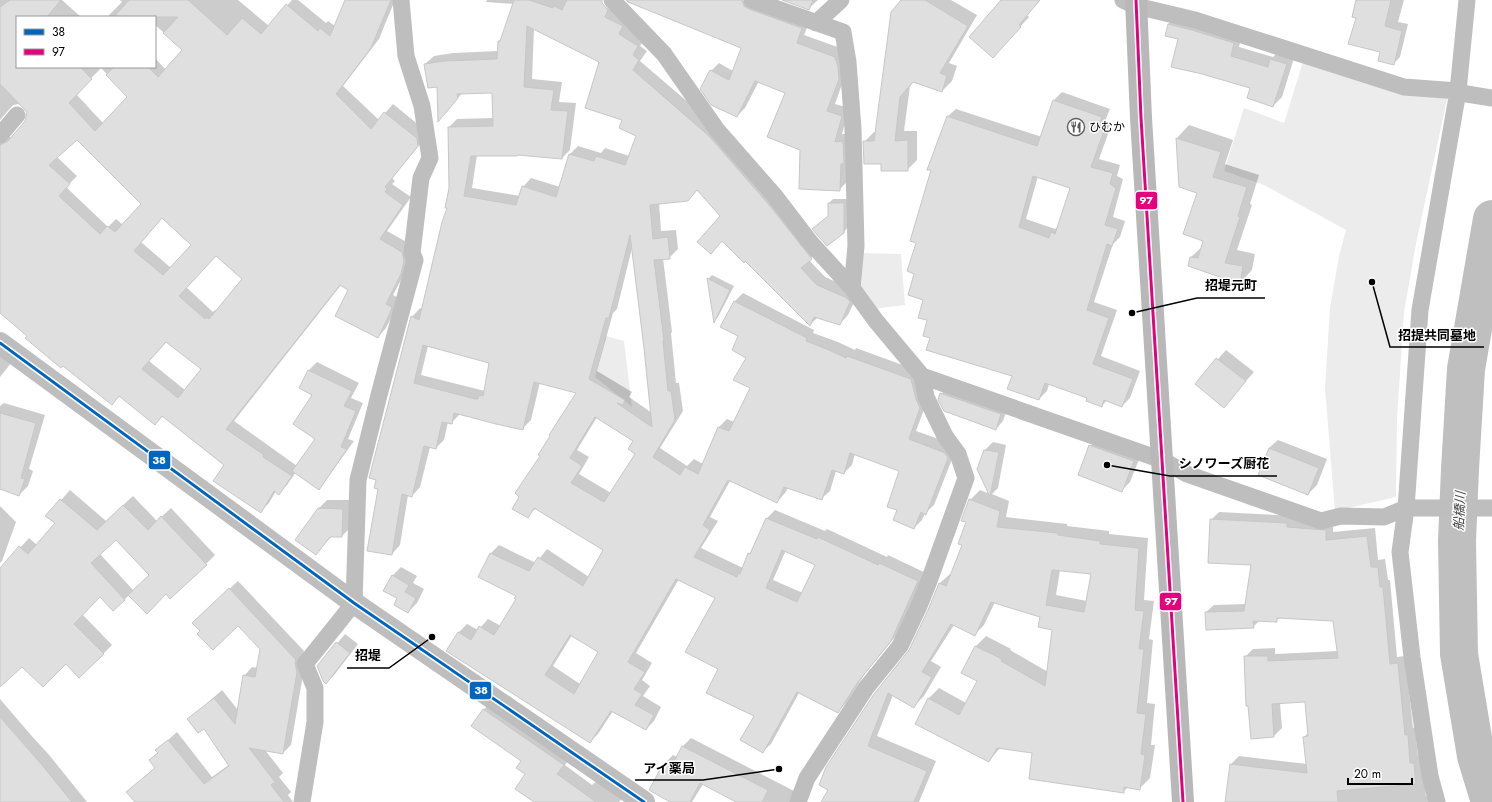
<svg xmlns="http://www.w3.org/2000/svg" width="1492" height="802" font-family="Jost,'Noto Sans JP',sans-serif">
<style>
.green{fill:#ececec}
.shadow{fill:#0003;fill-rule:evenodd}
.lines{fill:none;stroke-linecap:round;stroke-linejoin:round}
.river{stroke:#bfbfbf;stroke-width:38}
.building{fill:#dfdfdf;stroke:#c7c7c7;fill-rule:evenodd}
.street{stroke:#bebebe;stroke-width:17}
.secondary{stroke:#b8b8b8;stroke-width:22}
.primary{stroke:#bebebe;stroke-width:22}
.bus-1-casing{stroke:#fff;stroke-width:6}
.bus-2-casing{stroke:#fff;stroke-width:6}
.bus-1{stroke:#0065bd;stroke-width:3}
.bus-2{stroke:#e5007d;stroke-width:3}
.labels{text-anchor:middle;stroke-width:3;stroke-linejoin:round;paint-order:stroke}
.poi-label{font-size:12px;fill:#000;stroke:#fff;text-anchor:start}
.water-label{font-size:13px;font-style:italic;fill:#444;stroke:#fff}
.leader{fill:none;stroke:#000;stroke-width:1.5}
.callout-dot{fill:#000;stroke:#fff;stroke-width:1.5}
.callout-label{font-size:13px;text-anchor:middle;font-weight:bold;fill:#000;stroke:#fff;stroke-width:3;stroke-linejoin:round;paint-order:stroke}
.line-badge{stroke:#fff;stroke-width:1.5}
.badge-label{font-size:11px;text-anchor:middle;font-weight:bold;fill:#fff}
</style>
<rect width="100%" height="100%" fill="#fff"/>
<!-- green -->
<path class="green" d="M1303,62L1395,92L1447,99L1416,244L1404,312L1397,418L1396,497L1335,511L1325,388L1330,308L1339,256L1346,230L1264,185L1224,171L1244,108L1284,123Z
M860,253L901,254L905,305L872,309L857,288Z
M606,336L624,341L632,407L595,377Z"/>
<!-- shadow -->
<path class="shadow" d="M0,0H62L81,17H17V67H155V58L166,70L184,50L155,25V17H107L122,2L120,0H238L269,26L292,0H298L326,23L328,21L335,26L346,0H395L379,39L343,86L379,120L393,104L425,130L426,137L392,178L395,181L392,184L411,197L387,231L410,244L409,265L393,295L400,299L398,304L386,328L378,337L349,290L341,285L234,421L297,466L316,439L313,394L300,388L309,370L317,362L359,383L351,398L363,403L348,439L354,441L326,480L318,488L296,472L287,485L279,493L276,491L269,503L261,511L226,464L163,416L155,424L120,395L112,404L0,312V133L7,137H13L26,122L27,111L24,107L19,104L13,105L0,120ZM101,68L129,97L103,123L76,94ZM77,139L142,204L123,225L116,219L108,227L66,187L77,176L57,157ZM163,217L192,244L171,268L141,242ZM216,255L243,278L217,311L215,310L213,312L186,287ZM167,341L202,368L185,390L149,361Z
M487,0H591L629,19L646,37L640,46L647,51L640,61L717,127L820,250L809,260L825,277L855,290L858,294L848,315L840,324L818,317L810,325L698,189L659,203L661,231L676,230L678,249L669,258H663L672,332L671,333L676,383H679L683,411L660,448L687,466L694,459L703,464L719,427L727,419L734,422L752,387L747,358L739,336L735,301L743,293L814,330L813,333L838,342L855,350L856,348L919,371L928,399L916,431L953,444L956,449L934,505L925,513L922,520L914,528L898,510L900,470L855,454L852,465L844,473L836,471L830,491L821,499L788,488L785,493L777,502L730,481L710,517L718,521L701,548L743,568L767,518L775,510L825,531L827,529L887,557L888,555L926,573L900,631L866,672L846,703L838,711L799,693L771,744L762,752L756,715L719,669L716,597L679,579L636,653L652,663L642,680L650,686L643,696L661,707L654,721L646,729L613,711L598,734L590,742L447,650L459,632L467,624L478,630L488,619L501,626L517,599L518,595L479,576L491,553L499,545L536,563L547,549L589,577L604,549L536,508L527,517L541,455L578,392L540,382L531,420L523,428L460,414L451,423L448,422L444,440L436,448L430,447L420,487L412,496L408,495L400,545L392,554L412,317L420,308L423,310L448,208L450,188L449,127L457,119L493,118V92L462,93L446,113L438,86L425,64L434,56L453,53L498,51L499,41L503,37L514,4L486,2ZM534,28L600,61L624,120L637,136L629,156L605,148L601,153L578,146L570,154L560,187L531,178L523,187L520,196L472,188L477,155L518,154L562,158L570,150L576,103L559,102L562,82L532,79ZM632,248L652,413L629,397L632,392L597,371L613,313L617,309ZM428,346L490,362L485,391L421,375ZM597,417L634,441L636,453L611,493L579,474L589,457L577,450ZM786,550L816,564L803,593L773,580ZM572,635L600,652L580,684L553,666Z
M627,0H742L756,6L810,20L804,35L843,49L847,70L835,104L849,108L842,134H851L847,182L839,190L801,150L787,92L759,81L745,108L737,116L711,71L719,63L733,71L742,47Z
M785,0H818L809,8Z
M902,0H951L977,15L949,63L957,66L952,81L942,91L914,81L910,86L904,131H917V160L907,170L882,163L864,142L874,132H876Z
M1001,0H1040L1027,15L1029,17L1002,47Z
M1356,0H1404L1398,22L1408,24L1400,57L1393,64L1381,52L1357,17L1352,16Z
M1177,16L1242,35L1239,47L1273,57L1279,51L1295,55L1282,97L1273,106L1251,87L1179,38L1168,24Z
M1062,92L1110,109L1105,121L1112,123L1099,159L1120,165L1117,176L1123,179L1113,217L1125,221L1120,237L1113,244L1094,302L1117,310L1101,356L1140,371L1130,398L1122,406L1107,400L1102,406L1088,398L1049,384L1047,391L1039,399L1013,375L931,337L924,299L915,273L918,242L947,117L956,109L1042,137L1054,100ZM1038,176L1071,187L1059,225L1055,229L1026,219Z
M1189,125L1233,140L1225,164L1259,175L1250,204L1252,205L1237,250L1255,254L1252,270L1240,283L1191,257L1203,246L1204,241L1198,192L1180,186L1177,138Z
M833,199H848V227L844,232L829,216V203Z
M712,275L734,286L718,317L715,320L708,279Z
M1226,350L1254,372L1224,406L1196,384Z
M0,352L15,358L0,377Z
M949,386L1008,406L1003,421L996,429L941,394Z
M4,403L45,415L29,469L33,471L28,486L19,495L0,488V406Z
M1099,437L1142,452L1130,482L1122,490L1090,446Z
M1278,440L1327,459L1317,485L1308,494L1269,448Z
M993,442L1006,445L998,488L992,494L1009,501L1006,517L1067,524V526L1109,531V534L1148,538L1144,600L1154,601L1149,639L1153,640L1147,703L1155,704L1151,745H1155L1150,778L1140,788L1128,787L1123,792L1034,752L1000,748L989,761L916,724L929,698L939,688L966,703L978,681L962,673L976,646L986,636L1011,649L1010,650L1048,672L1053,629L1041,616L995,602L984,625L974,635L954,625L931,661L941,667L924,696L914,706L893,695L877,736L936,761L919,802H822L910,651L940,583L950,574H951L963,544L970,500L980,490L990,494L985,450ZM1060,570L1092,574L1087,601L1056,595Z
M70,490L106,521L133,496L157,521L171,508L215,555L206,564L166,593L129,595L114,610L100,596L82,614L112,645L103,654L66,663L22,665L0,686V570L29,538L37,545L56,523L47,516ZM116,539L150,575L134,591L100,554Z
M327,500H351V527L342,536H332L316,553L318,509Z
M0,506L16,522L2,561L0,563Z
M1219,512L1295,516L1333,523V532L1375,528L1378,560L1385,559L1388,580H1390L1397,657L1405,656L1413,728L1415,727L1418,756L1421,755L1426,796H1429L1430,802H1226L1231,764L1239,756L1307,764L1304,737L1309,732L1306,701L1280,703L1282,728L1274,736L1252,738L1245,657L1253,649L1275,648V654L1338,651L1334,620L1280,617L1276,621L1260,620L1253,627L1206,612L1214,605L1246,604L1253,564L1211,520Z
M401,567L417,576L413,583L424,589L417,603L408,612L398,598L392,576Z
M238,581L304,651L303,654L305,663L291,745L283,753L265,750L283,773L279,777L291,792L288,795L293,802H136L127,792L156,767L150,760L158,752L157,750L177,732L212,777L230,764L204,728L188,720L222,690L238,710L244,676L252,667L258,668L261,649L238,625L202,631V614Z
M345,634L358,644L335,674L326,683L318,666Z
M0,699L30,734L50,756L87,802H0Z
M492,702L571,756L565,765L592,785L601,777L626,793L619,802H535L522,761L483,710Z
M691,738L796,792L791,802H738L703,784L692,802H672L650,790L664,764L673,755L677,757L682,747Z"/>
<g class="lines">
<!-- river -->
<path class="river" d="M1490,802L1476,756L1459,654L1457,541L1460,469L1466,369L1492,219"/>
</g>
<!-- building -->
<path class="building" d="M10,0H61L47,17H17V67H80L92,79L69,103L95,131L127,97L106,75L114,67H148L158,77L182,50L163,33L178,17H114L129,0H188L227,35L242,18L261,34L286,4L318,31L320,28L330,36L345,0H391L371,48L336,94L371,129L384,112L417,138L418,146L385,187L387,189L385,192L403,205L380,239L402,252L404,261L401,274L386,304L392,307L390,313L378,338L335,316L348,290L340,285L226,429L264,455L263,457L292,476L279,495L274,491L261,513L213,481L224,465L162,416L155,425L119,396L112,405L63,366L61,368L25,338L27,336L0,313V145L8,141L25,121L27,112L0,84V7ZM77,140L141,204L115,232L107,226L100,234L59,196L70,184L49,165ZM162,218L191,245L163,275L134,251ZM216,256L242,279L209,319L206,317L205,319L179,296ZM166,342L201,369L178,398L142,369Z
M514,0H529L553,8L554,6L562,10L567,0H602V3L608,10L605,17L623,26L619,34L638,46L633,55L639,60L633,70L709,136L770,206L812,259L801,268L817,285L847,298L850,302L840,325L814,317L810,326L745,261L744,263L722,241L711,254L697,242L720,216L697,190L688,201L650,205L653,239L668,237L670,259L654,260L664,341H663L668,391H671L675,420L653,457L680,475L685,467L698,474L718,427L729,431L750,388L733,380L746,358L732,350L738,336L720,327L734,301L807,338L806,341L829,350L846,358L847,356L911,379L916,399L920,408L909,439L945,453L948,458L926,515L921,512L914,529L893,520L897,510L887,507L899,471L850,453L844,474L832,470L822,500L784,487L777,503L728,480L703,525L710,530L694,557L737,577L738,573L740,574L748,553L750,554L766,518L817,539L818,537L878,565L879,563L918,581L891,641L858,682L838,713L797,692L763,753L740,740L754,716L706,693L718,669L685,652L715,598L676,579L628,662L645,672L634,689L642,694L635,705L654,715L646,730L611,711L590,743L446,651L458,632L471,640L479,626L494,635L516,599L514,598L516,596L478,577L490,553L529,571L538,557L583,586L603,550L534,508L528,518L512,509L519,497L515,493L540,456L538,455L550,436L549,435L576,393L534,382L523,430L496,424L454,413L452,424L442,422L436,449L424,446L412,497L402,494L392,555L367,551L378,489L374,488L376,480L369,478L411,316L419,320L442,222L447,208H445L449,188L448,127L493,126L492,93L457,94L458,98L438,122L437,87L428,88L424,64L444,61L497,59L498,41H500ZM527,26L599,62L585,108L622,120L619,128L636,136L625,165L596,156L594,161L569,154L556,197L522,186L516,205L464,196L471,156H517V155L562,159L568,111L551,110L554,90L524,87ZM630,235L644,348L652,427L617,403L623,405L625,400L589,379L606,318H609ZM423,345L489,363L483,396L479,395L478,399H475L414,383ZM595,417L633,441L628,449L635,454L604,502L571,483L582,466L570,458ZM782,550L815,565L797,602L766,588ZM570,635L598,652L574,694L545,675Z
M626,0H742L744,6L749,9L802,28L797,43L835,57L838,67L839,79L827,111L842,116L835,142L843,141L844,164H841L840,191L799,189L800,150L767,137L785,93L755,81L737,117L711,105L700,89L710,70L729,80L741,48L628,2Z
M782,0H813L809,10Z
M901,0H925L968,26L940,73L947,76L942,92L913,82L900,97L895,141L908,140V171H881V164H864L863,141H874L891,12Z
M1001,0H1040L1019,25L1021,27L993,58L969,37Z
M1356,0H1391L1385,26L1402,31L1394,65L1378,61L1380,52L1348,44L1356,18L1352,17Z
M1168,24L1192,30L1234,43L1231,56L1268,67L1270,59L1287,64L1273,107L1247,98L1250,88L1202,74L1171,67L1178,39L1165,36Z
M1053,100L1102,117L1098,129L1104,131L1091,167L1113,173L1110,184L1116,188L1105,225L1118,229L1112,246L1107,244L1087,310L1109,318L1093,364L1133,379L1122,407L1104,400L1102,407L1086,401L1087,398L1045,383L1039,400L1007,389L1012,376L926,350L930,338L923,336L927,320L918,318L923,300L908,295L914,274L907,271L916,243L910,241L931,170H927L947,116L1037,146ZM1033,176L1070,188L1055,234L1051,232L1049,238L1019,227Z
M1176,138L1221,152L1213,177L1247,187L1238,216L1240,217L1225,263L1243,266L1240,284L1188,266L1190,257L1198,258L1203,241L1183,234L1197,193L1179,187Z
M828,203H844V233L827,246L812,229L828,216Z
M707,278L730,290L714,323Z
M1216,358L1246,381L1224,408L1195,384Z
M308,370L352,391L344,406L356,411L341,447L347,449L319,490L292,471L315,439L293,424L312,395L299,388Z
M940,393L1001,414L996,430L944,411L938,400Z
M0,413L36,423L21,478L25,479L19,496L0,489Z
M1089,445L1134,461L1122,492L1078,475Z
M1269,448L1319,468L1308,495L1258,475Z
M984,450L999,452L990,497L977,469Z
M60,499L97,530L123,505L148,530L161,516L207,565L170,599L166,594L147,614L128,595L149,575L116,540L91,563L125,600L113,611L100,597L74,624L104,654L79,678L66,664L43,687L22,667L0,687V568L19,546L28,554L55,523L45,516Z
M969,499L1000,511L997,527L1058,533V535L1100,541V544L1139,548L1135,610L1144,611L1139,649H1144L1137,713L1146,714L1141,754L1145,755L1140,790L1124,787V793L1029,779L1032,753L997,748L989,762L915,724L928,698L959,715L977,681L961,673L975,646L1002,659L1001,661L1045,686L1052,630L1038,627L1040,617L991,602L975,636L951,624L922,672L932,677L914,708L888,693L868,746L927,771L914,802H821L828,790L819,785L826,767L874,694L909,650L928,610L939,583L946,586L962,545L958,544L966,522L961,521ZM1052,570L1091,574L1084,612L1046,605Z
M318,508L343,509L342,537H330L316,555L295,540Z
M1210,519L1287,523V527L1326,530V540L1367,536L1371,567H1378L1380,587H1383L1390,664L1398,663L1405,735H1408L1410,763H1414L1416,784L1337,791L1338,802H1225L1230,764L1307,773L1303,737L1308,736L1305,702L1272,704L1274,737L1251,739L1248,706H1246L1244,656H1268V661L1338,658L1333,621L1277,618V622L1253,621L1254,628L1206,630L1205,612L1244,611L1251,565L1208,563Z
M392,575L409,585L405,592L416,598L408,613L394,605L397,598L383,591Z
M229,588L296,660L295,663L297,672L283,754L249,748L275,782L271,785L284,802H135L126,792L155,768L149,760L158,753L155,750L168,740L204,784L229,766L204,729L198,733L187,719L214,698L235,724L243,675L255,677L260,649L238,626L213,650L197,634L200,631L192,623Z
M336,642L350,653L326,684L323,681L317,666Z
M483,709L564,765L557,774L596,802H534L515,789L525,774L516,768L521,761L471,726Z
M0,717L42,765L72,802H0Z
M682,746L768,790L762,802H736L700,783L690,802H670L649,790L663,764L671,767Z"/>
<g class="lines">
<!-- street -->
<path class="street" d="M612,0L664,54L717,130L774,195L810,242L852,288L876,321L922,376L926,397L945,436L958,454L966,478L929,581L919,606L900,646L866,688L807,778L798,802
M752,0L843,32L848,62L853,129L856,246L852,288
M1123,0L1136,6L1195,20L1404,87L1458,91L1467,94L1492,98
M816,23L841,0
M0,135L17,115
M922,376L1162,460L1187,474L1321,521L1341,516L1384,517L1406,508H1492
M302,802L315,722V688L305,664L354,603L358,480L379,395L415,260L412,253L421,178L430,158L422,106L406,56L401,0
M1437,802L1430,776L1412,657L1400,552L1406,508L1420,310L1458,91L1467,0"/>
<!-- secondary -->
<path class="secondary" d="M1136,0L1141,118L1183,802"/>
<!-- primary -->
<path class="primary" d="M0,343L354,603L644,802"/>
<!-- bus-1 casing -->
<g class="bus-1-casing">
<path id="bus-1" d="M0,343L354,603L644,802"/>
</g>
<!-- bus-2 casing -->
<g class="bus-2-casing">
<path id="bus-2" d="M1136,0L1141,118L1183,802"/>
</g>
<!-- bus-1 -->
<use href="#bus-1" class="bus-1"/>
<!-- bus-2 -->
<use href="#bus-2" class="bus-2"/>
</g>
<!-- icons -->
<defs>
<g id="restaurant-ring" transform="scale(0.9)"><circle r="9.5" fill="#fff" stroke="#595959" stroke-width="1.5"/><path d="M-5-6h1v4h1v-4h1v4h1v-4h1v5L-1.5 .5V6h-2V.5L-5-1ZM5-6V6H3V1.5H1.5Q1.5-4 5-6Z" fill="#595959"/></g>
</defs>
<g fill-rule="evenodd">
<use href="#restaurant-ring" x="1076" y="127"/>
</g>
<g class="labels">
<!-- poi labels -->
<g class="poi-label">
<text x="1089" y="131">ひむか</text>
</g>
<!-- water labels -->
<g class="water-label">
<text transform="translate(1459 511) rotate(-87)" y="5">船橋川</text>
</g>
</g>
<!-- callouts -->
<path class="leader" d="M1132 313L1197 298H1265M1372 282L1390 347H1484M1107 465L1170 476H1277M432 637L389 668H347M779 769L703 780H635"/>
<g class="callout-dot">
<circle cx="1132" cy="313" r="4"/>
<circle cx="1372" cy="282" r="4"/>
<circle cx="1107" cy="465" r="4"/>
<circle cx="432" cy="637" r="4"/>
<circle cx="779" cy="769" r="4"/>
</g>
<g class="callout-label">
<text x="1231" y="290">招堤元町</text>
<text x="1437" y="340">招提共同墓地</text>
<text x="1224" y="468">シノワーズ厨花</text>
<text x="368" y="660">招堤</text>
<text x="669" y="773">アイ薬局</text>
</g>
<g class="line-badge">
<rect x="1135" y="191" width="23" height="19" rx="4" fill="#e5007d"/>
<rect x="148" y="450" width="23" height="20" rx="4" fill="#0065bd"/>
<rect x="1159" y="592" width="23" height="19" rx="4" fill="#e5007d"/>
<rect x="469" y="681" width="23" height="19" rx="4" fill="#0065bd"/>
</g>
<g class="badge-label">
<text x="1146" y="204">97</text>
<text x="159" y="464">38</text>
<text x="1171" y="605">97</text>
<text x="481" y="694">38</text>
</g>
<!-- legend -->
<rect x="16" y="16" width="140" height="52" fill="#ffffff" stroke="#999999"/>
<rect x="24" y="29" width="20" height="6" fill="#0065bd" stroke="#999999"/>
<text x="52" y="36" font-size="12" fill="#000000">38</text>
<rect x="24" y="49" width="20" height="6" fill="#e5007d" stroke="#999999"/>
<text x="52" y="56" font-size="12" fill="#000000">97</text>
<!-- scale -->
<path d="M1348 778v6h64v-6" fill="none" stroke="#000000" stroke-width="2"/>
<text x="1354" y="778" font-size="12" fill="#000000" stroke="#ffffff" stroke-width="3" paint-order="stroke">20 m</text>
</svg>
